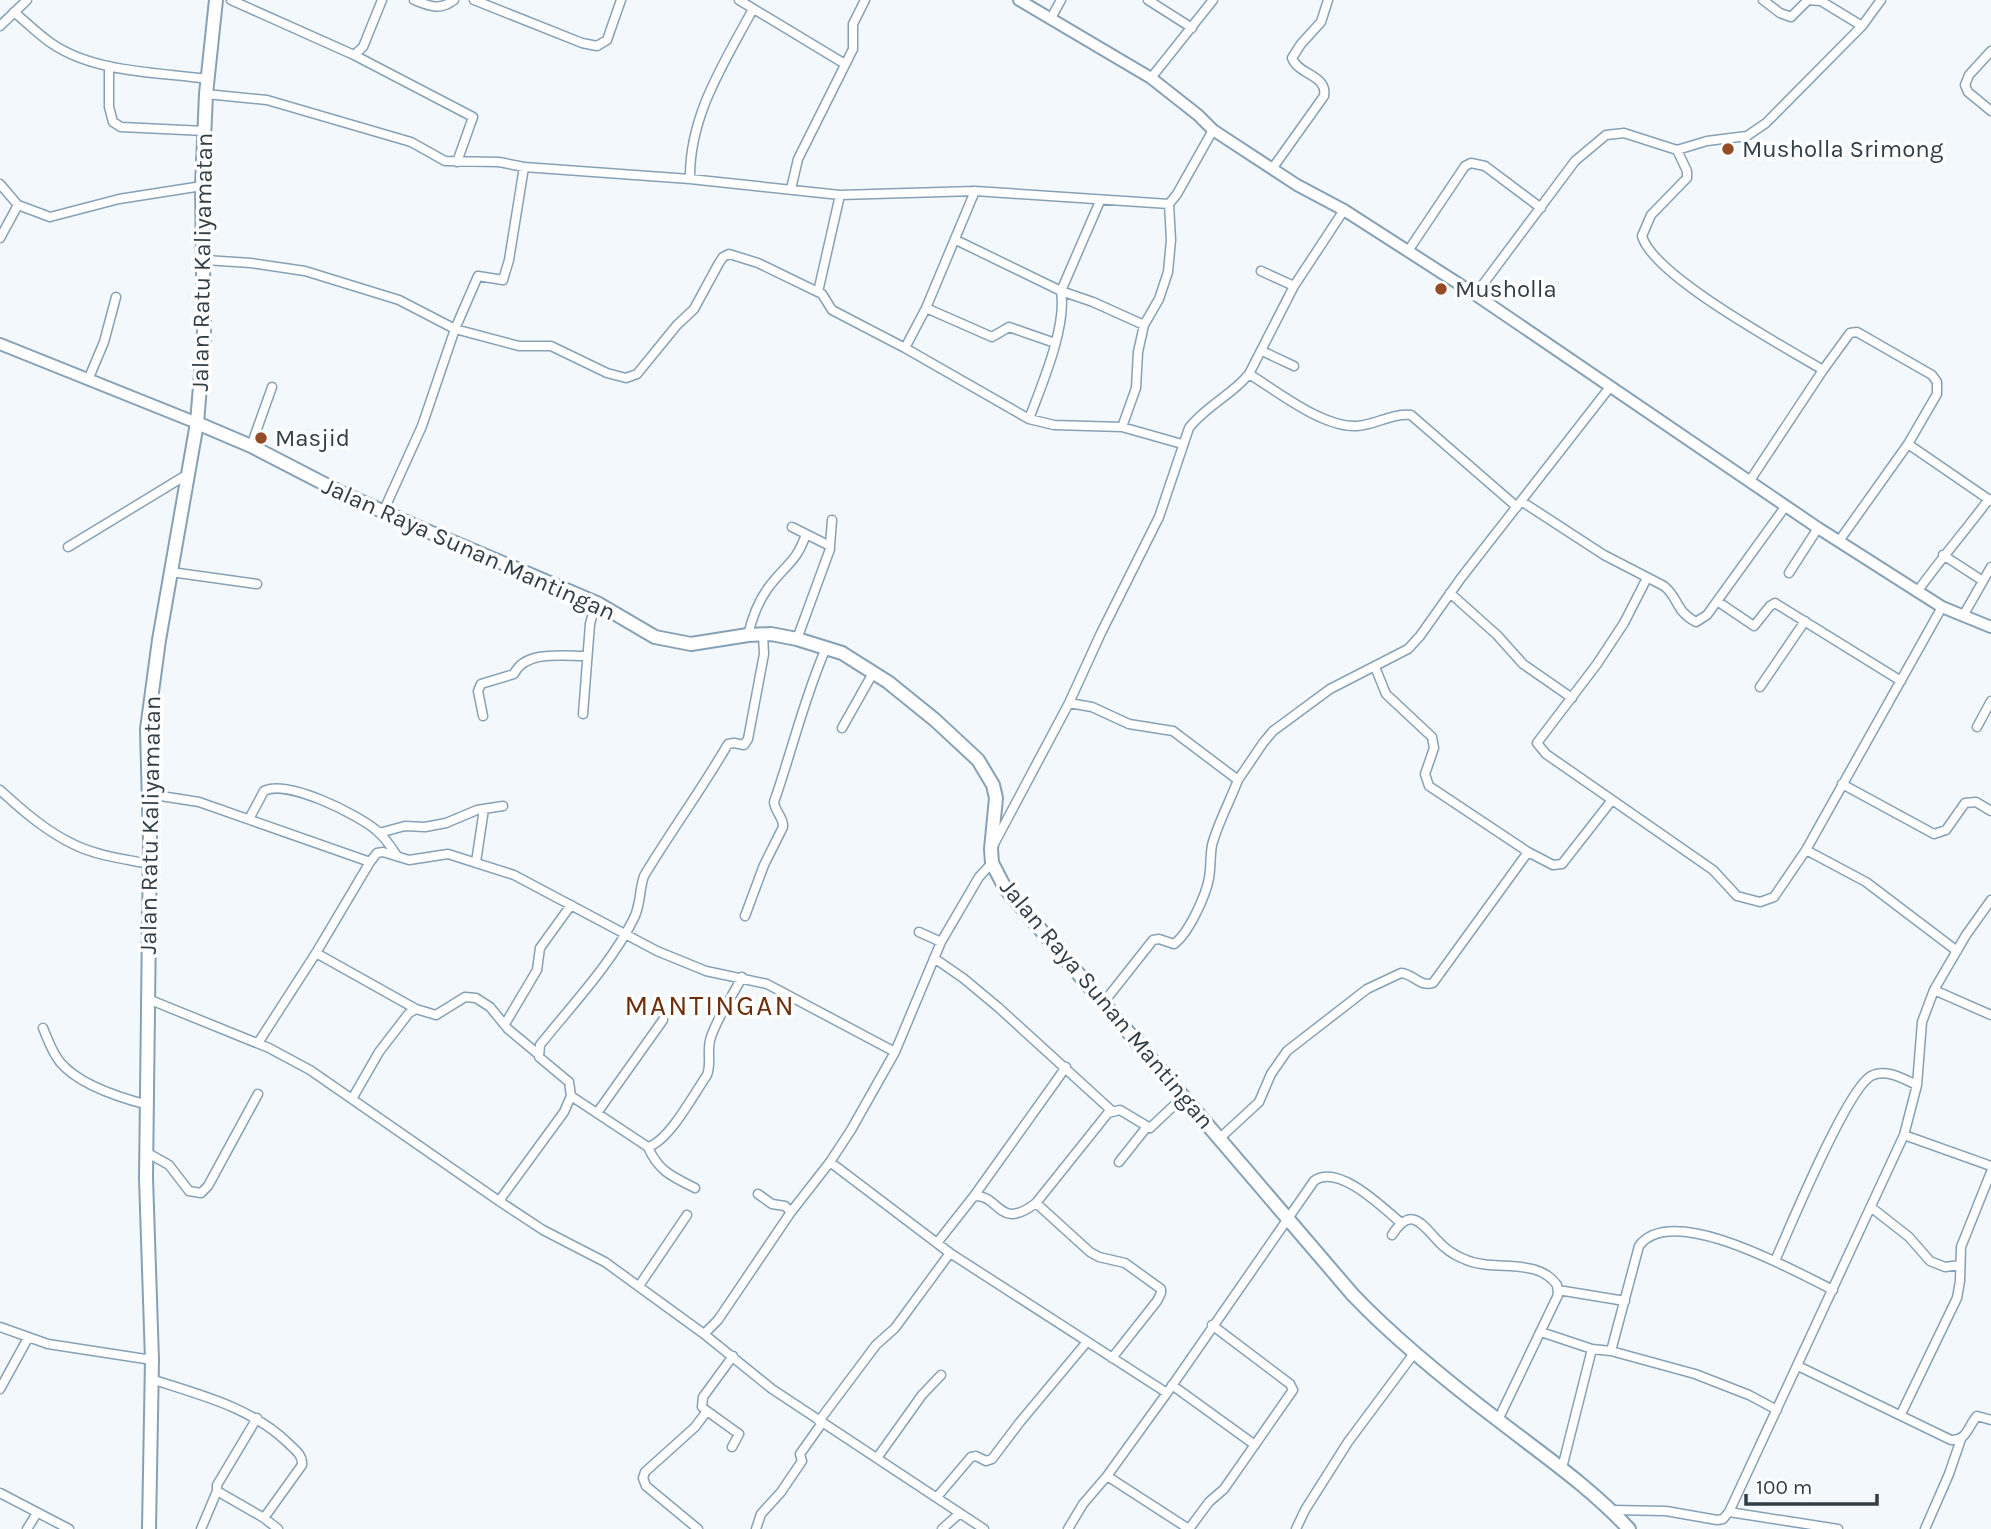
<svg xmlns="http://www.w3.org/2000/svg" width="1991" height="1529" font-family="Karla,sans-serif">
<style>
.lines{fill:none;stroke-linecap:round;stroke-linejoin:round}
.minor-casing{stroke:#86a1b5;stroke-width:11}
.tertiary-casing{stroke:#86a1b5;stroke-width:14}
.secondary-casing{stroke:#86a1b5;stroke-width:16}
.primary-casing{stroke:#86a1b5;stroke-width:16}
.minor{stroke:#fff;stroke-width:8}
.tertiary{stroke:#fff;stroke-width:10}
.secondary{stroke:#fff;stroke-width:12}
.primary{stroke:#fff;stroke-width:12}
.poi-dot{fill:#934b28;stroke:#fff;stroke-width:2.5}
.labels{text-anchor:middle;stroke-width:7;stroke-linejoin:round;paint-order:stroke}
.poi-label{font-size:24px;fill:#323e46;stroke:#fff;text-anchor:start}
.street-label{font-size:24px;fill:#323e46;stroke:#fff}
.quarter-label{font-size:28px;letter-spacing:2px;fill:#6d2e0c;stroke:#fff}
</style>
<rect width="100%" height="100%" fill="#f3f8fd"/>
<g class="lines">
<!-- minor casing -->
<g class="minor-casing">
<path id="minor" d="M231,0L354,55L363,47L382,0
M414,0C429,6 440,11 454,0
M474,0L582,43L597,46L607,40L621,0
M739,0L845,64
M1148,0L1192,28
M1763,0L1780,13L1791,17L1807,1
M1806,0L1821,1L1862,26
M14,12C26,22 38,34 51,43C94,73 158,72 208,79
M1051,18L1061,0
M0,26L27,0
M1991,51L1969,75L1965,85L1968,92L1991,111
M354,55L473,117L457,162
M109,66V107L113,122L121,127L205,131
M1151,78L1213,0
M206,94L267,100L411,142L445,161L499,162L524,167L690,179L840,195L975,191L1169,204L1177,194L1213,130
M1677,150L1687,171V178L1651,215L1642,236C1653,276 1785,347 1823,370L1850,333L1857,332L1932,375L1937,382V394L1908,444L1839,541
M524,167L509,260L503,280L478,276L455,329L519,346H551L607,373L626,378L637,374L677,325L694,309L719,263L723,257L729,254L758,263L822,294L832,310L905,348L1029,419L1054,425L1122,427L1182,444
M1272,169L1324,96C1328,75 1298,75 1292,58L1301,44L1321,22L1328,0
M690,179C689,116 724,63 753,9
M0,184L18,205L50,217L119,199L202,186
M791,189L798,159L853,49V24L865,0
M0,238L18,205
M956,240L1061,291L1093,302L1144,325
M1408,251L1465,166L1471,163L1485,166L1541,208
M205,260L251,263L305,271L399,300L455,329L422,426L383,512
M1261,271L1294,286
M818,292L840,195
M1475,295L1575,161L1606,135L1624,133L1677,150L1707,141L1747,136L1766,123L1862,26L1881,0
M926,308L992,337L1009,327L1055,343
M905,348L926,308L975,191
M1262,351L1294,366
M1249,374C1277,391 1323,428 1357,426C1376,425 1391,413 1411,415L1517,507
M88,380L104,342L116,297
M1029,419C1042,384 1067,327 1061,291L1100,201
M1122,427L1136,388L1138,352L1144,325L1159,299L1168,272L1171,240L1169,204
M1908,444L1991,501
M251,446L272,387
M1749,482L1823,370
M1521,501L1604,555L1664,586C1679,598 1675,611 1696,622L1707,615L1785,507
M792,527L830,546V549L797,639
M830,546L832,520
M68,547L188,474
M1943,555L1983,581
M171,572L257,584
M1789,573L1818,528
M1647,578L1624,623L1597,664L1537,743L1546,754L1713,870L1737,896L1760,902L1774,897L1806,850L1942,607
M1917,592C1940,560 1965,531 1989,499
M1450,593L1497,635L1523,664L1572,698
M1717,601L1754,626L1770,606L1775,603L1901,681
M1963,616L1991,567
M748,635C752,618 758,602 768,588C784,566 797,562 806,534
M1375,667L1386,694L1432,737L1434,748L1425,774L1429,786L1528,852L1553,865L1562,864L1612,800
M1760,687L1805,621
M1069,703L1092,707L1129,724L1173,731L1238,780L1263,743L1273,731L1330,689L1408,649L1420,636L1461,578L1610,387
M583,714L590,624L593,613L600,604
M483,716L478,691L481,684L514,674C525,650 563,656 586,656
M1977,727L1991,701
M842,728L873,673
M1842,784L1934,834L1946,830L1965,803L1976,802L1991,811
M0,790C23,811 47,832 75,845C98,856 125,859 149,864
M148,794L199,802L370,862
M249,819L264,791C287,779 357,814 376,830C385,837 391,847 397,856
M379,833L405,826L425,827L446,823L477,810L503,806
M994,844L1069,703L1101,633L1159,517L1189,428C1206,406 1232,395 1249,374L1294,286L1344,210
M1806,850L1866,882L1957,951
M476,862L484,809
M745,916L764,865L783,827C784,818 775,812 774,802C792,751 804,698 826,648
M919,932L941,942
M316,953L416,1009
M934,958L963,978L999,1008L1112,1111
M1934,990L1991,1015
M148,999L269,1048L310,1070L499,1201L543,1230L605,1262L704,1334L718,1320L791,1212L830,1162L851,1130L895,1052L941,942L979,877L992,863
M1104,1002L1153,940L1159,939L1174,944C1189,933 1206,895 1209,878C1211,867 1210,856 1212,845C1218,823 1230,801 1238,780
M505,1024L537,970L540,948L571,905
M43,1028C48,1040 52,1052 60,1062C78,1084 121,1098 148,1105
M258,1043L316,953L370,862L377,853L383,852L409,860L448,854L514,875L657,951L706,971L767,984L895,1052
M571,1096L648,1147C669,1141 694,1094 707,1075C712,1063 706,1050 711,1037C718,1016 732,997 742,977
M352,1099L379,1052L409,1013L416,1009L436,1015L465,997L476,998L490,1007L508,1029L538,1054
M597,1113L663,1020
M1904,1135L1991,1166
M1220,1138L1259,1102L1271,1074L1287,1051L1367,989L1401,973C1414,974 1419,987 1433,983L1528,852
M648,1147C658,1171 673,1177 695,1188
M146,1152L169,1165L189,1191L201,1193L208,1186L258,1094
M830,1162L950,1253L1167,1393
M1119,1162L1146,1128
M758,1194L772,1204L785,1206L791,1212
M974,1196C1000,1194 998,1232 1036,1203L1108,1113L1120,1110L1150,1128L1184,1096
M499,1201L564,1112L571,1096L569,1082L539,1057L540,1045C571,1006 612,963 634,918C641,904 639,890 644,876C671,831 702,789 728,744L734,743L744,745L748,739L764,654L763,635
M1036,1203L1090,1252L1099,1257L1125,1263L1161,1289V1293L1157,1301L1112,1358
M1872,1208L1909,1237L1930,1261L1945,1267L1960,1265
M1392,1235C1411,1206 1421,1223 1437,1240C1445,1249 1454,1255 1464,1259C1495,1273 1536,1256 1557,1285L1558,1295L1498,1420
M937,1243L974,1196L1066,1067
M1775,1261C1789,1229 1847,1089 1871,1076C1886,1068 1903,1079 1917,1085
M639,1286L687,1215
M1558,1290L1625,1301
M0,1327L48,1344L152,1360
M1541,1332L1592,1349L1611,1351L1695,1374L1749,1395L1777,1410
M704,1334L772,1389L984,1529
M1611,1351L1639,1246C1672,1201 1796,1272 1833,1290
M1798,1366L1951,1440C1967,1441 1968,1426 1977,1416L1991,1420
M151,1379C200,1395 251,1407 288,1443C295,1450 303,1455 302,1465L264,1518
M1172,1385L1255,1445
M0,1389L28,1338
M707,1411L739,1434L732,1447
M1901,1414L1957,1298L1960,1281L1961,1247L1991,1172
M819,1421L876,1345L895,1328L950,1253
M877,1458L922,1395L941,1375
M1562,1468L1592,1349
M1107,1476L1189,1529
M217,1491L264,1518L278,1529
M0,1493L69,1529
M937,1497L971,1457L976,1456L986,1461L992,1459L1020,1422L1086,1343
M1611,1510L1666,1511L1717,1520L1723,1519L1729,1512L1904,1135L1917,1085L1922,1022L1934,990L1966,935L1991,900
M1729,1512L1838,1529
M27,1529L37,1513
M201,1529L217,1491V1485L257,1418
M698,1529L646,1486L643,1478L645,1472L695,1427L707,1411L702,1407L703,1397L733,1356
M756,1529L761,1514L781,1492L802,1461L800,1454L822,1423
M942,1529L960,1513
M1068,1529L1083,1504L1107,1476L1167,1393L1314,1181C1338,1163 1382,1207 1401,1223
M1189,1529L1209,1502L1224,1489L1293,1390L1290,1384L1212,1325
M1296,1529L1305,1510L1348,1442L1415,1352
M1925,1529L1949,1474L1961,1439"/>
</g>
<!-- tertiary casing -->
<g class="tertiary-casing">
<path id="tertiary" d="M1019,0L1151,78L1198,115L1213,130L1297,185L1344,210L1470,291L1818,528L1942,607L1991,627
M0,344L197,423"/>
</g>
<!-- secondary casing -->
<g class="secondary-casing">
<path id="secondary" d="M149,1529L152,1360L146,1178L150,841L147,729L159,640L197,423"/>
</g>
<!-- primary casing -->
<g class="primary-casing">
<path id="primary" d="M216,0L206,94L202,186L204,337L197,423L251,446L342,493L413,525L597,603L655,637L691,644L748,635L771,634L797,639L842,653L888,682L935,720L978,760L993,785L996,798L991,849L992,863L1005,888L1353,1295C1397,1341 1448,1382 1498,1420C1543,1455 1590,1487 1629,1529"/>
</g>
<!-- minor -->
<use href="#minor" class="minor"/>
<!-- tertiary -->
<use href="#tertiary" class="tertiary"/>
<!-- secondary -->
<use href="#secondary" class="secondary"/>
<!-- primary -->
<use href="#primary" class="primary"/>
</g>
<!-- markers -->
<g class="poi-dot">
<circle cx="1728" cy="149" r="7"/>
<circle cx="1441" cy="289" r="7"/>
<circle cx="261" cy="438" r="7"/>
</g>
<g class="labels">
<!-- poi labels -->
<g class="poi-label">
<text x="1742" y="157">Musholla Srimong</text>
<text x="1455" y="297">Musholla</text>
<text x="275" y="446">Masjid</text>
</g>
<!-- street labels -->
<g class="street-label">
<text transform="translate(202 262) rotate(-89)" y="8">Jalan Ratu Kaliyamatan</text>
<text transform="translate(469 549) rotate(24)" y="8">Jalan Raya Sunan Mantingan</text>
<text transform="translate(150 825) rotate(-89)" y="8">Jalan Ratu Kaliyamatan</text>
<text transform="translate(1107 1004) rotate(50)" y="8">Jalan Raya Sunan Mantingan</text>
</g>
<!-- quarter labels -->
<g class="quarter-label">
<text x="710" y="1015">MANTINGAN</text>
</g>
</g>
<!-- scale -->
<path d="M1746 1494v10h131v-10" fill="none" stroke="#323e46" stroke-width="3.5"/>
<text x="1756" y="1494" font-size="21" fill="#323e46" stroke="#ffffff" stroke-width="5" paint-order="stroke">100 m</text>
</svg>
